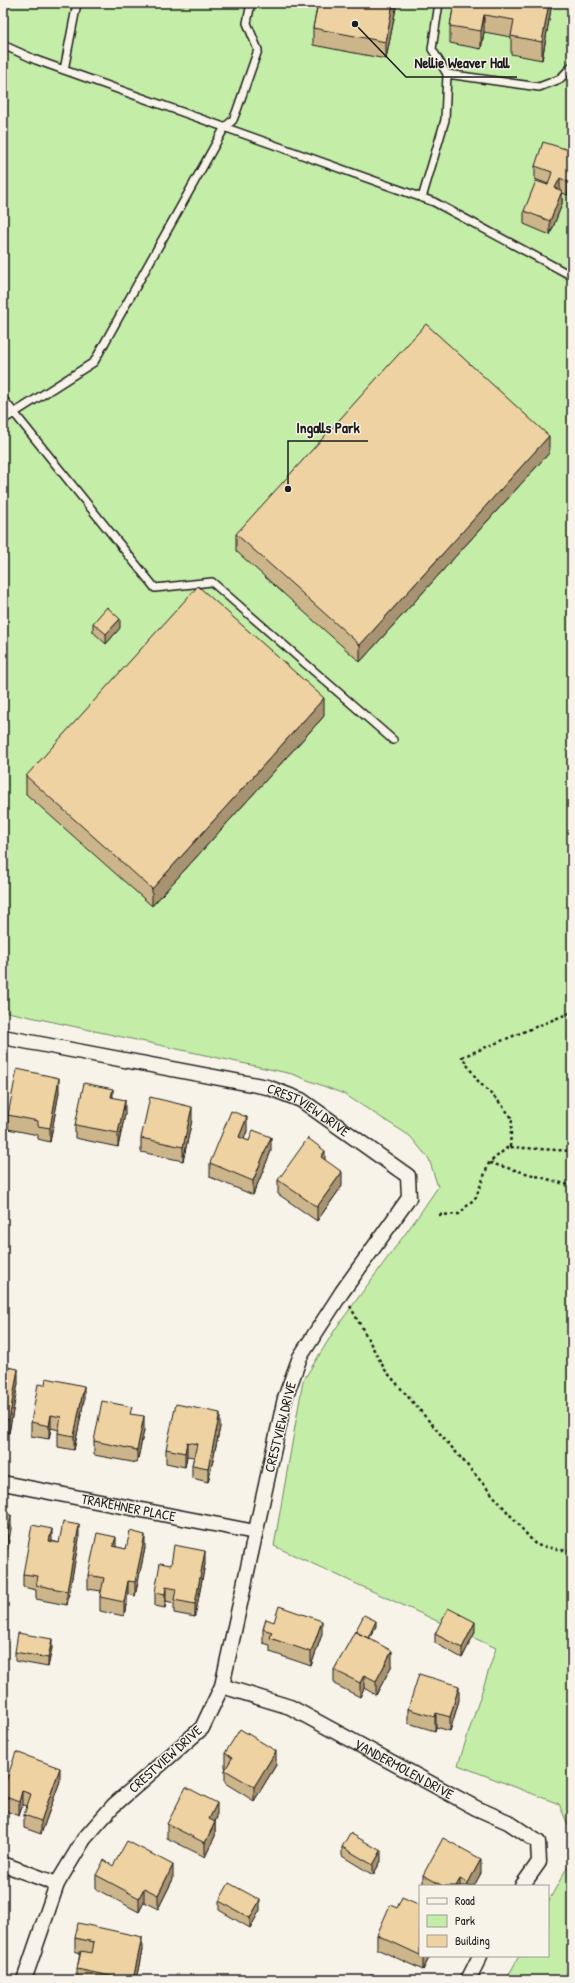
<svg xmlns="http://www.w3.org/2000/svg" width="575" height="1983" font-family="'Patrick Hand',sans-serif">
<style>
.green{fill:#c4eda8;stroke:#708462}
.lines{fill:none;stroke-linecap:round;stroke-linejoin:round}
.service-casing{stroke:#1c1c1c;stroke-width:10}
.minor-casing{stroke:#1c1c1c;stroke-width:17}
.path{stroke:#1c1c1c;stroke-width:2.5;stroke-dasharray:3 3;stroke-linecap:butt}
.service{stroke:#f7f3e8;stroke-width:7}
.minor{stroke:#f7f3e8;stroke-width:14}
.wall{fill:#cdb58b;stroke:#1c1c1c}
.shaded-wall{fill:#a79371;stroke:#1c1c1c}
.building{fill:#eed2a2;stroke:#1c1c1c}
.labels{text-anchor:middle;stroke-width:3;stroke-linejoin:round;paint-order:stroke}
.street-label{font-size:14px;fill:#1c1c1c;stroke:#f7f3e8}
.leader{fill:none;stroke:#1c1c1c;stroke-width:1.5}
.callout-dot{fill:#1c1c1c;stroke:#f7f3e8;stroke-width:1.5}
.callout-label{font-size:15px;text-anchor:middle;font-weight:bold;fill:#1c1c1c;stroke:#f7f3e8;stroke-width:3;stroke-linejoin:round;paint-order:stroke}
</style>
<rect width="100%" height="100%" fill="#f7f3e8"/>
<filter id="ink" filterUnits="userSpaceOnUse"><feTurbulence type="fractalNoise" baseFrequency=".025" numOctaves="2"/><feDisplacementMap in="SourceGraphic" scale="8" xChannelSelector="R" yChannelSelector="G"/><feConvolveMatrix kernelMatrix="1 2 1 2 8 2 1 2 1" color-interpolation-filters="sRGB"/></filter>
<g filter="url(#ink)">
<!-- green -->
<path class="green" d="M3,3H572V1980H506L519,1956H548V1902L570,1862L571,1832L559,1804L458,1765L496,1648L274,1546L303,1381L336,1328L419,1215L438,1187L429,1159L410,1136L344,1094L292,1074L3,1011Z"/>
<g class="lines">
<!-- service casing -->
<g class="service-casing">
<path id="service" d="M439,3L432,49L447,74
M3,45L36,60L434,202L572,276
M64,70L77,3
M422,198L445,120L447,74L539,87L560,79L572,66
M3,399L155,588L212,582L393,740
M3,420L94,362L225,127L233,120L237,110L258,50L247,23L251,3"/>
</g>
<!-- minor casing -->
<g class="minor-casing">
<g id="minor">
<path id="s1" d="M3,1037L267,1087L301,1100L408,1176L409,1198L342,1292L300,1357L285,1398L222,1686L202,1728L113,1806L84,1839L57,1884L24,1980"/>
<path id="s2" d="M3,1483L255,1532"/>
<path id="s3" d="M222,1686L290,1707L476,1808L508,1822L538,1842L539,1862L522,1886"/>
<path d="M3,1864L57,1884"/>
<path d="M468,1980L480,1956"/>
</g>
</g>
<!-- path -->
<path class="path" d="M510,1147L512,1118L501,1104L478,1081L462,1057L572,1012
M490,1163L572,1186
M439,1215L459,1214L476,1197L489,1163L508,1147L572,1151
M350,1306L385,1370L536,1545L572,1552"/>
<!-- service -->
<use href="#service" class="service"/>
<!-- minor -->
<use href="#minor" class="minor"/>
</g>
<!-- wall -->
<path class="wall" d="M318,3H397L386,59L313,45V28Z
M454,3H552L542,60L511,54V37L484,32L481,49L450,43V26Z
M572,151L568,195L562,193V204L550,235L524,224V211L548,184L535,179V166Z
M549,453L360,662L236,551V534Z
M93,623L120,628L106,644L93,632Z
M324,716L152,906L26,794V776Z
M59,1092L50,1142L38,1139V1135L8,1129V1115Z
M113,1097L125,1114L118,1147L75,1138V1125Z
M192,1120L183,1161L141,1152V1138Z
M247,1131L244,1139L271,1151L253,1195L210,1177V1163Z
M325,1161L342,1186L317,1221L278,1194V1180Z
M3,1366L18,1383L9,1433L3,1432Z
M84,1400L74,1450L58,1447V1433L59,1430L51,1428L49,1439L31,1436V1422Z
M220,1427L208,1482L192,1478V1465L194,1457L187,1456L185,1467L166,1463V1449Z
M144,1430L137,1463L94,1455V1441Z
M79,1539L67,1605L36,1599V1590L23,1587V1574L52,1541L59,1543Z
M116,1547L126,1549L145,1548L135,1596L128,1594L124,1616L100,1611V1597L101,1591L88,1589V1575Z
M205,1564L195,1617L174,1613V1603L166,1601L165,1608L155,1606V1592L171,1565Z
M274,1622L322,1634L311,1666L270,1652V1645L263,1643V1629Z
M376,1626L369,1639L392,1665L376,1695L364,1688L360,1697L334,1684V1670L355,1632Z
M475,1632L462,1658L435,1643V1634Z
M52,1648L48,1667L15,1661V1652Z
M459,1700L450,1731L436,1727L435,1731L408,1723V1709Z
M225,1753L276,1765L254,1801L225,1783V1770L226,1768L225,1767Z
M60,1781L41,1834L24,1828V1815L27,1806L22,1805L19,1816L3,1810V1790Z
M217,1817L215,1822V1836L205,1857L167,1838V1824Z
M342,1847L381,1861L373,1875L342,1856Z
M113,1866L173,1879L158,1909L144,1902L139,1912L96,1889V1875Z
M481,1873L474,1886H423V1875Z
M219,1901L260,1910L250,1928L219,1910Z
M420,1905V1956H430L423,1970L377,1949V1935L397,1908Z
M75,1938L142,1950L136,1980H77V1969L80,1953L75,1951Z"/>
<!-- shaded-wall -->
<path class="shaded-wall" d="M393,3H397L386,59V42Z
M549,3H552L542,60V42Z
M484,15V32L481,49V31Z
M572,172V185L568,195V182Z
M560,178V192L555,188Z
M562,191V204L550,235V221Z
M549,436V453L360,662V645Z
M120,619V628L106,644V634Z
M324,698V716L152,906V889Z
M59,1078V1092L50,1142V1128Z
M113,1089V1103L111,1097Z
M125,1100V1114L118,1147V1133Z
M192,1107V1120L183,1161V1147Z
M247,1117V1131L239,1151V1137Z
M271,1137V1151L253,1195V1181Z
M325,1151V1164L321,1157Z
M342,1172V1186L317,1221V1207Z
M18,1369V1383L9,1433V1420Z
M84,1386V1400L74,1450V1436Z
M220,1413V1427L208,1482V1468Z
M51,1415V1428L49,1439V1426Z
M144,1416V1430L137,1463V1450Z
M187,1442V1456L185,1467V1453Z
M11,1515V1529L3,1575V1561Z
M79,1525V1539L67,1605V1591Z
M52,1529V1543L49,1541Z
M145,1535V1548L135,1596V1582Z
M116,1537V1551L113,1546Z
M205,1551V1564L195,1617V1604Z
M128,1581V1594L124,1616V1602Z
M166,1587V1601L165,1608V1594Z
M322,1621V1634L311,1666V1652Z
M376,1621V1626L367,1643V1639Z
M475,1622V1632L462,1658V1648Z
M52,1639V1648L48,1667V1658Z
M392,1651V1665L376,1695V1681Z
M364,1675V1688L360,1697V1683Z
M459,1686V1700L450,1731V1717Z
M436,1713V1727L435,1731V1717Z
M276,1751V1765L254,1801V1787Z
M60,1768V1781L41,1834V1821Z
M22,1791V1805L19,1816V1802Z
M217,1803V1817L209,1832V1819Z
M215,1822V1836L205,1857V1843Z
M381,1851V1861L373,1875V1865Z
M481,1859V1873L474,1886H468V1883Z
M173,1865V1879L158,1909V1895Z
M460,1879V1886H456Z
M144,1888V1902L139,1912V1898Z
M260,1900V1910L250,1928V1918Z
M142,1937V1950L136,1980H133Z
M423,1956H430L423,1970Z"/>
<!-- building -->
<path class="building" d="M318,3H393L386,42L313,28Z
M454,3H549L542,42L511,36L514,20L484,15L481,31L450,26Z
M543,142L572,151V172L568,182L560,178L555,188L562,191L550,221L524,211L536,181L548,185L552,172L535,166Z
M426,324L549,436L360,645L236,534Z
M198,586L324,698L152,889L26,776Z
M107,607L120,619L106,634L93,623Z
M17,1069L59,1078L50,1128L38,1126V1121L8,1115Z
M84,1083L113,1089L111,1097L125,1100L118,1133L75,1125Z
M150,1097L192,1107L183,1147L141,1138Z
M231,1111L247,1117L239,1137L249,1141L253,1130L271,1137L253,1181L210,1163Z
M308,1138L325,1151L321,1157L342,1172L317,1207L278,1180Z
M3,1366L18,1369L9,1420L3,1418Z
M46,1378L84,1386L74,1436L58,1433L61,1417L51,1415L49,1426L31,1422L38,1384L45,1385Z
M102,1401L132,1407L130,1414L144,1416L137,1450L94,1441Z
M176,1404L220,1413L208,1468L192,1465L197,1444L187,1442L185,1453L166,1449Z
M3,1514L11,1515L3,1561Z
M63,1522L79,1525L67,1591L36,1585L38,1576L23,1574L32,1525L52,1529L49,1541L59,1543Z
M130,1531L145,1535L135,1582L128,1581L124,1602L100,1597L104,1578L88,1575L97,1533L116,1537L113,1546L126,1549Z
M174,1545L205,1551L195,1604L174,1600L176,1589L166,1587L165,1594L155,1592L160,1563L171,1565Z
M279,1606L322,1621L311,1652L270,1638L272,1632L263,1629L266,1619L274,1622Z
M448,1608L475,1622L462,1648L435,1634Z
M364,1615L376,1621L368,1638L355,1632Z
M355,1631L392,1651L376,1681L364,1675L360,1683L334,1670Z
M18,1633L52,1639L48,1658L15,1652Z
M419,1674L459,1686L450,1717L436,1713L435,1717L408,1709Z
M240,1729L276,1751L254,1787L225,1770L232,1758L225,1753Z
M16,1752L60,1768L41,1821L24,1815L31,1794L22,1791L19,1802L3,1796V1790Z
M186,1787L217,1803L209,1819L215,1822L205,1843L167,1824Z
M350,1833L381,1851L373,1865L342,1847Z
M443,1838L481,1859L468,1883L460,1879L456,1886H443L423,1875Z
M127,1841L173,1865L158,1895L144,1888L139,1898L96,1875L104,1860L113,1866Z
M229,1883L260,1900L250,1918L219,1901Z
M402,1897L420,1905V1955L377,1935L390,1905L397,1908Z
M78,1923L142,1937L133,1980H129L77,1969L81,1951L92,1953L94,1942L75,1938Z
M370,1975L389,1980H369Z"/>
</g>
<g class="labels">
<!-- street labels -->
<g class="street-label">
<text dy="5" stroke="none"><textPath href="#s1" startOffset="316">CRESTVIEW DRIVE</textPath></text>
<text transform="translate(280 1427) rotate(-76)" y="5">CRESTVIEW DRIVE</text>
<text dy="5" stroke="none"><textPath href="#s2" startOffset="128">TRAKEHNER PLACE</textPath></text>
<text transform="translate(165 1759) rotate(-42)" y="5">CRESTVIEW DRIVE</text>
<text dy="5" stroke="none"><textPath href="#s3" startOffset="201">VANDERMOLEN DRIVE</textPath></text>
</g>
</g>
<!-- callouts -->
<path class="leader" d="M355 24L406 77H517M288 489L288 441H368"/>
<g class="callout-dot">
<circle cx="355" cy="24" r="4"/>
<circle cx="288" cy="489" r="4"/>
</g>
<g class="callout-label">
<text x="462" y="68">Nellie Weaver Hall</text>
<text x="328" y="433">Ingalls Park</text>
</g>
<!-- margin -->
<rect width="575" height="1983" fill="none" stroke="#f7f3e8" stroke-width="16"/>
<rect x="8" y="8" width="559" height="1967" fill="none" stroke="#1c1c1c" stroke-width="1.5" filter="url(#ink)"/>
<!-- legend -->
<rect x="419" y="1885" width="130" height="72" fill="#f7f3e8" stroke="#9f9d96"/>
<rect x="427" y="1898" width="20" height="6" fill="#f7f3e8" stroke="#9f9d96"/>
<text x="455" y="1905" font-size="12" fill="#1c1c1c">Road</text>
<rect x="427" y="1915" width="20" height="12" fill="#c4eda8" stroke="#9f9d96"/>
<text x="455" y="1925" font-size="12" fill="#1c1c1c">Park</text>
<rect x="427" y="1935" width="20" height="12" fill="#eed2a2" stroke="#9f9d96"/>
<text x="455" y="1945" font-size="12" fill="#1c1c1c">Building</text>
</svg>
